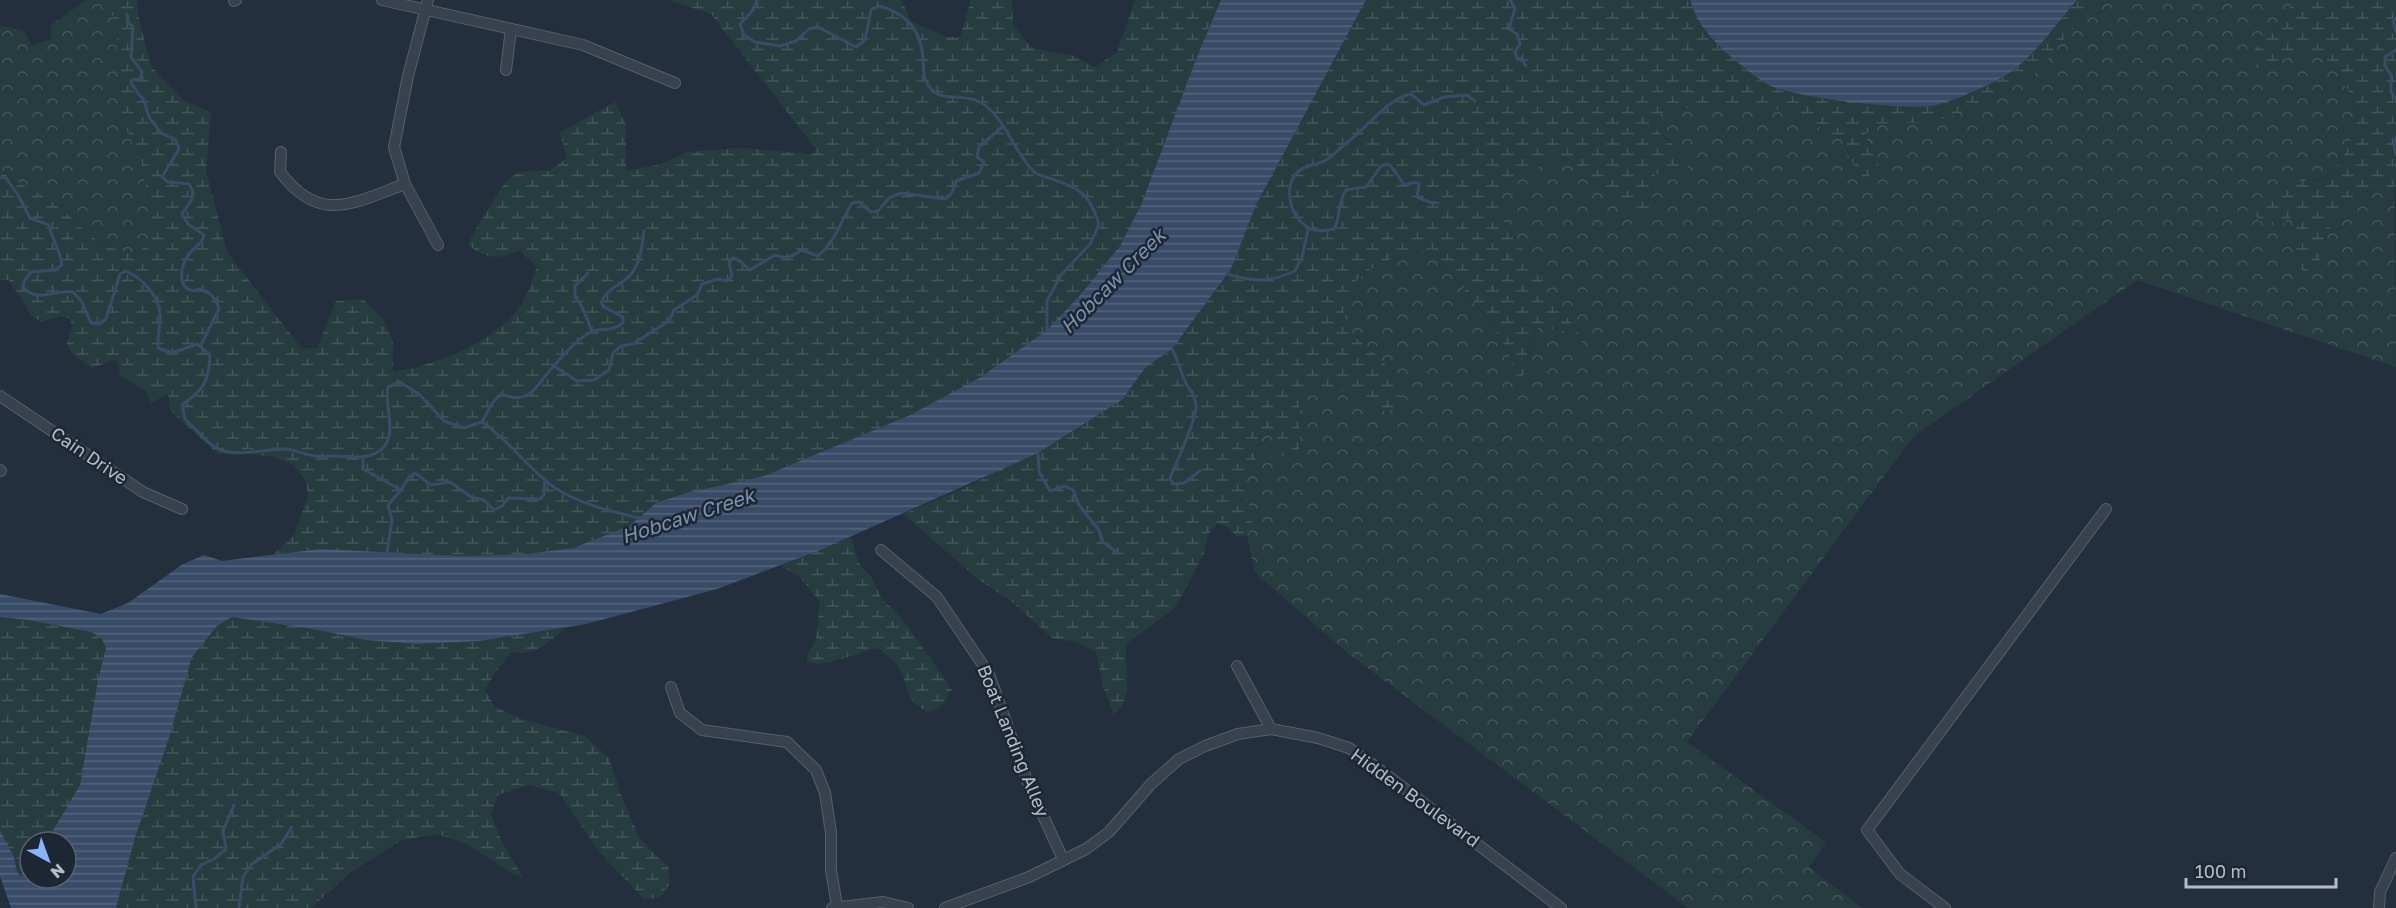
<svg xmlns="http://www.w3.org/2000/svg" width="2396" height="908" font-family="'Golos Text',sans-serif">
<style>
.forest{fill:url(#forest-crowns)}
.wetland{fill:url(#wetland-marsh)}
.water{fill:url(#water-rules)}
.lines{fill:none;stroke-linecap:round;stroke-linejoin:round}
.stream{stroke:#394c67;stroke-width:3}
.minor-casing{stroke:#565f6c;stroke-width:12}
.minor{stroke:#38414e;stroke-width:10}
.labels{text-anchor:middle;stroke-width:5;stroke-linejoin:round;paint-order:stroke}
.street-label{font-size:18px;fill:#b4bcc9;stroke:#1d2633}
.water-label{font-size:20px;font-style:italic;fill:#7c92b1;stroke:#1d2633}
</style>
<defs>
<pattern id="forest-crowns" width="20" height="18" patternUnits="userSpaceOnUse" patternTransform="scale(1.5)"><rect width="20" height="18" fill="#263c3f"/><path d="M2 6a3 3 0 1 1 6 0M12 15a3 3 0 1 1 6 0" fill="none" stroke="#435659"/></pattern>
<pattern id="wetland-marsh" width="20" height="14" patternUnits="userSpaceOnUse" patternTransform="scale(1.5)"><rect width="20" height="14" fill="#263c3f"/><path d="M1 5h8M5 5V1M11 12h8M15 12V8" fill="none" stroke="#435659"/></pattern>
<pattern id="water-rules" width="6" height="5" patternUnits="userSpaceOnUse" patternTransform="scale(1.5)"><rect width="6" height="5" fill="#394c67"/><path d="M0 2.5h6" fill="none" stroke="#53647b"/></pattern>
</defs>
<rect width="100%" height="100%" fill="#242f3e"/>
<!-- forest -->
<path class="forest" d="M86,0H105L116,23L122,119L141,162L149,203L151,232L138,260L130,252C93,248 80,221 53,202C36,191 17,183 0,171V25L24,31L32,46L51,39L50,26Z
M2093,0H2296L2273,27L2268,66L2300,52L2322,55C2334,68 2352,92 2356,110C2360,130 2339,173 2319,179C2311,182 2300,181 2292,182L2288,218L2295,213L2293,265L2319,264C2324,244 2335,200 2359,193C2369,190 2374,192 2382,191C2386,191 2391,187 2395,185L2396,367L2137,280L1913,437L1687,742L1826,842L1809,867L1862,908H1688L1349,654L1255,573L1247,535L1253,524L1244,485C1253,469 1260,457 1258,438L1265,431L1272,433L1277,443L1299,454L1300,399L1313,384L1345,392L1387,412L1381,359L1350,333L1343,310C1347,301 1351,286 1358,279C1379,260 1407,252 1434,249C1455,285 1494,320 1510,357C1513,364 1514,373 1515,380L1529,372C1526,352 1527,343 1539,327L1565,331L1578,346L1576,328L1550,296L1540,274L1502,219L1500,198L1521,175L1534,171L1552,156L1571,160L1601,185L1605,193L1656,203L1651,192L1653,177L1661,171L1671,172L1678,149L1651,123L1661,113L1678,109L1727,104L1765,107L1810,118L1824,131L1844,141L1849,157L1870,150L1865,135L1875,124L1934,122L1984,105L2034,74L2074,28Z"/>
<!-- wetland -->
<path class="wetland" d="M105,0H137L138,15L151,66L184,101L211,112L206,171L227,252L302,349L317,348L336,301L363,299L383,319L393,341V372C438,364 488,345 518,309C527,299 531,280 537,267L520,251C496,259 489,260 468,245C473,232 480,223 487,211C506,181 509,167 549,171L567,158L560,132L615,102L626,125V171L661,164L687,152L741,148L812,154L816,149L711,14L668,0H901L912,22L947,37H960L971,0H1012L1013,25L1032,48L1075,56L1095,67L1117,52L1135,0H1221L1198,54L1141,205L1120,246L1081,294L1047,330L981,377L908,416L764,476L686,493L656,503L629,526L573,548L526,554L461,556L320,549L274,554L294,535L308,496L306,481L293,465L273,457L251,454H218L175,415L170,409L168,394L151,403L147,392L120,375L118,362L114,360L92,368L73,355L67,344L72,326L70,319L61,316L41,322L31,315L9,280H0V171C17,183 36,191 53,202C80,221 92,248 130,252L137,260L151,232L149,203L141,162L122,119L116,23Z
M1366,0H1690L1699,21L1813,97L1877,104L1933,106L1974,90L2012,71L2047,37L2077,0H2093L2074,28L2034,74L1984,105L1934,122L1875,124L1865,135L1870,150L1879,164L1874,172L1865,179L1857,174L1844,141L1824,131L1810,118L1765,107L1727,104L1678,109L1661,113L1651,122L1661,134L1678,149L1688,166L1680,178L1671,172L1661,171L1653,177L1651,192L1657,209L1647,214L1620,207L1605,193L1601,185L1571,160L1552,156L1534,171L1521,175L1500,198L1502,219L1540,274L1550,296L1576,328L1583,344L1578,346L1565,331L1539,327C1526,345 1526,350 1529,372L1515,380C1514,373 1513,364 1510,357C1496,322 1455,284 1434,249C1407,252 1379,260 1358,279C1351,286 1348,301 1343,310L1350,333L1381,359L1395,378L1401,402L1387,412L1345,392L1313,384L1300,399L1299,454L1292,460L1278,454L1272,433L1265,431L1258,437C1260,457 1254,469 1244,485L1253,525L1247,535L1237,537L1229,528L1218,523L1208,535L1204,554L1175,608L1127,643C1123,661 1131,681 1125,698C1124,704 1118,710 1114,715L1103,686L1096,652L1077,642L1052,638L1011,601L979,580L903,514L975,483L1123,399L1145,368L1172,349L1231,269L1256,205Z
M2296,0H2396V188L2395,186C2391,187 2386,191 2382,191C2373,192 2369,189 2359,193C2335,200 2324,244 2319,264L2306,272L2293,265L2295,214L2278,227L2257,220L2255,206C2265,194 2282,183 2299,181C2305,181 2316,182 2322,179C2341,168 2359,133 2356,110C2354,94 2333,67 2322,55L2300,52L2268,66L2249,70L2246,64L2252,53Z
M851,537L859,563L872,578L881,597L903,620L952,689L946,701L932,712C902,705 911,685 897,665C892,659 885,654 879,648C858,651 826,669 807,662V654L816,640L820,602L800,577L780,566Z
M0,617L28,620L91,632L101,637L106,648L98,680L80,785L46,842H30V870L21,876L17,872L14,857L0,830Z
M232,617L318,630L366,640L416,644L479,641L565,628C548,643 536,656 512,652L499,667L485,690L495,707L521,719L585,736L609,758L621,795L640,839L668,867L670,884L659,898L644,899L600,853L559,793L529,785L498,795L491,815L502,842L523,877L511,873L467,844L437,834L402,840L350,873L311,908H116L135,838L169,738L192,657L217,626Z"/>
<!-- water -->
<path class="water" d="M1221,0H1366L1256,205L1231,269L1172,349L1145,368L1123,399L1038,453L818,551L717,589L586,624L479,641L416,644L366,640L318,630L232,617L217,626L192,657L169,738L135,838L116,908H11L0,876V830L14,857L17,872L21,876L30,870V878H66V842H46L80,785L98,680L106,648L101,637L91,632L28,620L0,617V594L101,614L128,603L183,564L204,555L222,561L320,549L461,556L526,554L573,548L629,526L656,503L686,493L764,476L908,416L981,377L1047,330L1081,294L1120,246L1141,205L1198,54Z
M1690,0H2077C2059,21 2034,56 2012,71C1998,82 1950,103 1932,106C1904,110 1788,98 1765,83C1744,69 1712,43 1699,21C1695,15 1693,7 1690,0Z"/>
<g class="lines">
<!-- stream -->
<path class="stream" d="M757,0L753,10L740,24L744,35L755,42L780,46L796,41L809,29L818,27L856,47L865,40L871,10L879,6C905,13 921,30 923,57C924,69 922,81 933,91C945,101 966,94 980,102C1004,115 1014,152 1033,171C1037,175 1043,176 1049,178C1080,189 1088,191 1099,224L1091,243L1061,275L1047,301V330
M1510,0L1515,8L1509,29L1517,34L1520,44L1515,52L1517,58H1521L1526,66
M127,14L128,22L133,27L131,57L142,72L140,79L132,80L131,83L140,96L143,98L149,117L161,133L176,140L179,149L162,177L168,182L189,184L193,192L191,201L182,214L188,224L204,235C203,244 195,246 190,253C180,265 176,289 195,291L198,289C210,292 216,297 219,309L201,345
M2396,19L2393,21L2396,31
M2396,50L2385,57V66L2391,75V92L2396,99
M2396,137L2394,147L2396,154
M0,177L6,178L18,195L30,218L49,225C52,239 60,250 62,265L55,270L31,272L24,281L23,287C38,304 54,289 73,292L82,302L91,323L99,324L106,319L120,274L126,271C142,278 159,296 160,314C161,325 157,336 158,348L172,353L197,344L210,355C209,382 204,389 182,405L185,419C196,429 209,447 224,451C243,456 264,449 284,449C294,449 305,455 315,456C321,457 327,456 333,456C350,456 368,461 382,449C398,434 384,405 388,387L400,382L420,395L444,421L463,428L482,422C509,440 528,469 555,488C580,504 610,511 639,518
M1438,203L1429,202L1417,197L1419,184L1415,182L1405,185C1398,178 1396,170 1388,164L1381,166L1366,187L1346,190C1336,207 1342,213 1334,229C1320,232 1311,232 1301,222C1290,211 1285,188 1295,175C1302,165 1314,166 1324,161C1333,156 1341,147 1349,141C1367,127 1390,97 1411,94L1424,105L1444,97L1467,95L1475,101
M588,273L575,286V297C585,308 586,318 592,331
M1227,274C1255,282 1268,283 1295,271L1302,257L1308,230
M1172,349C1177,359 1180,369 1184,379C1187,387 1195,395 1196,404C1198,417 1176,463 1170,478L1173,484L1184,483L1200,471
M554,366C564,354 577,339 591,332C602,327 609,333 623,323V317L604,307L601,303C608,286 622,286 632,273C641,261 642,246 644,231
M482,422L493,402L501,394C533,406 535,385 554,366L577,381L594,380L609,370L613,353L621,346L633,344L669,321L674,310L697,295L702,284L718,279L727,281L732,276L729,263L733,258L740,261L750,270L775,255C786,260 793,256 802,250L818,256C836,241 840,222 852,203L859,202L871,212L878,211L889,198L901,193L945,199L952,193L956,181L979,173L984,162L977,157L979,147L1002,127
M1038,453L1039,472L1050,491L1065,486L1073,490L1079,505L1099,530L1102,541L1116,552
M363,457V469L401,490L409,477L415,473L431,485L450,482L471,497L484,500L494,510L502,506L508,498L540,499L544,495L545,479
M387,552L392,520L388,505L401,490
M196,908L193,877L201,865L214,859L226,849L223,831L234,805
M239,908L243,877L251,865L281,844L292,827"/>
<!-- minor casing -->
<g class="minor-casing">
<path id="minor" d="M382,0L583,45L675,83
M428,0L408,76L394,147L405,184L438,245
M234,1L236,0
M506,70L511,29
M281,152L280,172C320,225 353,203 405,184
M0,396L143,492L182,509
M0,470L1,471
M881,550L937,597L989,674L1027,781L1063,859
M1237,666L1271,729
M671,687L680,713L702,730L787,742L816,770L825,793L831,833V870L837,906
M832,908L883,902L908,908
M945,908L1029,877L1086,849L1109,832L1151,784L1179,759L1205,746L1238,734L1271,729L1318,738L1349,748L1375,766L1561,908
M1945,908L1900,874L1867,830L2106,509
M2379,908L2380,892L2396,858"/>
</g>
<!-- minor -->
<use href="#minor" class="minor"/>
</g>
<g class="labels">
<!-- street labels -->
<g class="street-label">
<text transform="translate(89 456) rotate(34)" y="6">Cain Drive</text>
<text transform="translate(1013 741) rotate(68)" y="6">Boat Landing Alley</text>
<text transform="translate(1415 798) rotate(36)" y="6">Hidden Boulevard</text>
</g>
<!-- water labels -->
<g class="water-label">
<text transform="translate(1113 281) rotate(-45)" y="7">Hobcaw Creek</text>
<text transform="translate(688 516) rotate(-18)" y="7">Hobcaw Creek</text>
</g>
</g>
<!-- north arrow -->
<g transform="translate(48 860) rotate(139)"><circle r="28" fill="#1d2633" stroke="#59626f" stroke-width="1.5"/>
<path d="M0-4.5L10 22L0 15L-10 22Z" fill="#8ab4f8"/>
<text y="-9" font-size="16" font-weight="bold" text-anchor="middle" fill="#b4bcc9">N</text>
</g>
<!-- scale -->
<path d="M2186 878v9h150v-9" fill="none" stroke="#b4bcc9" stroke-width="3"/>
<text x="2195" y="878" font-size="18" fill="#b4bcc9" stroke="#1d2633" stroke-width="4.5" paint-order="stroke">100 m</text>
</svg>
